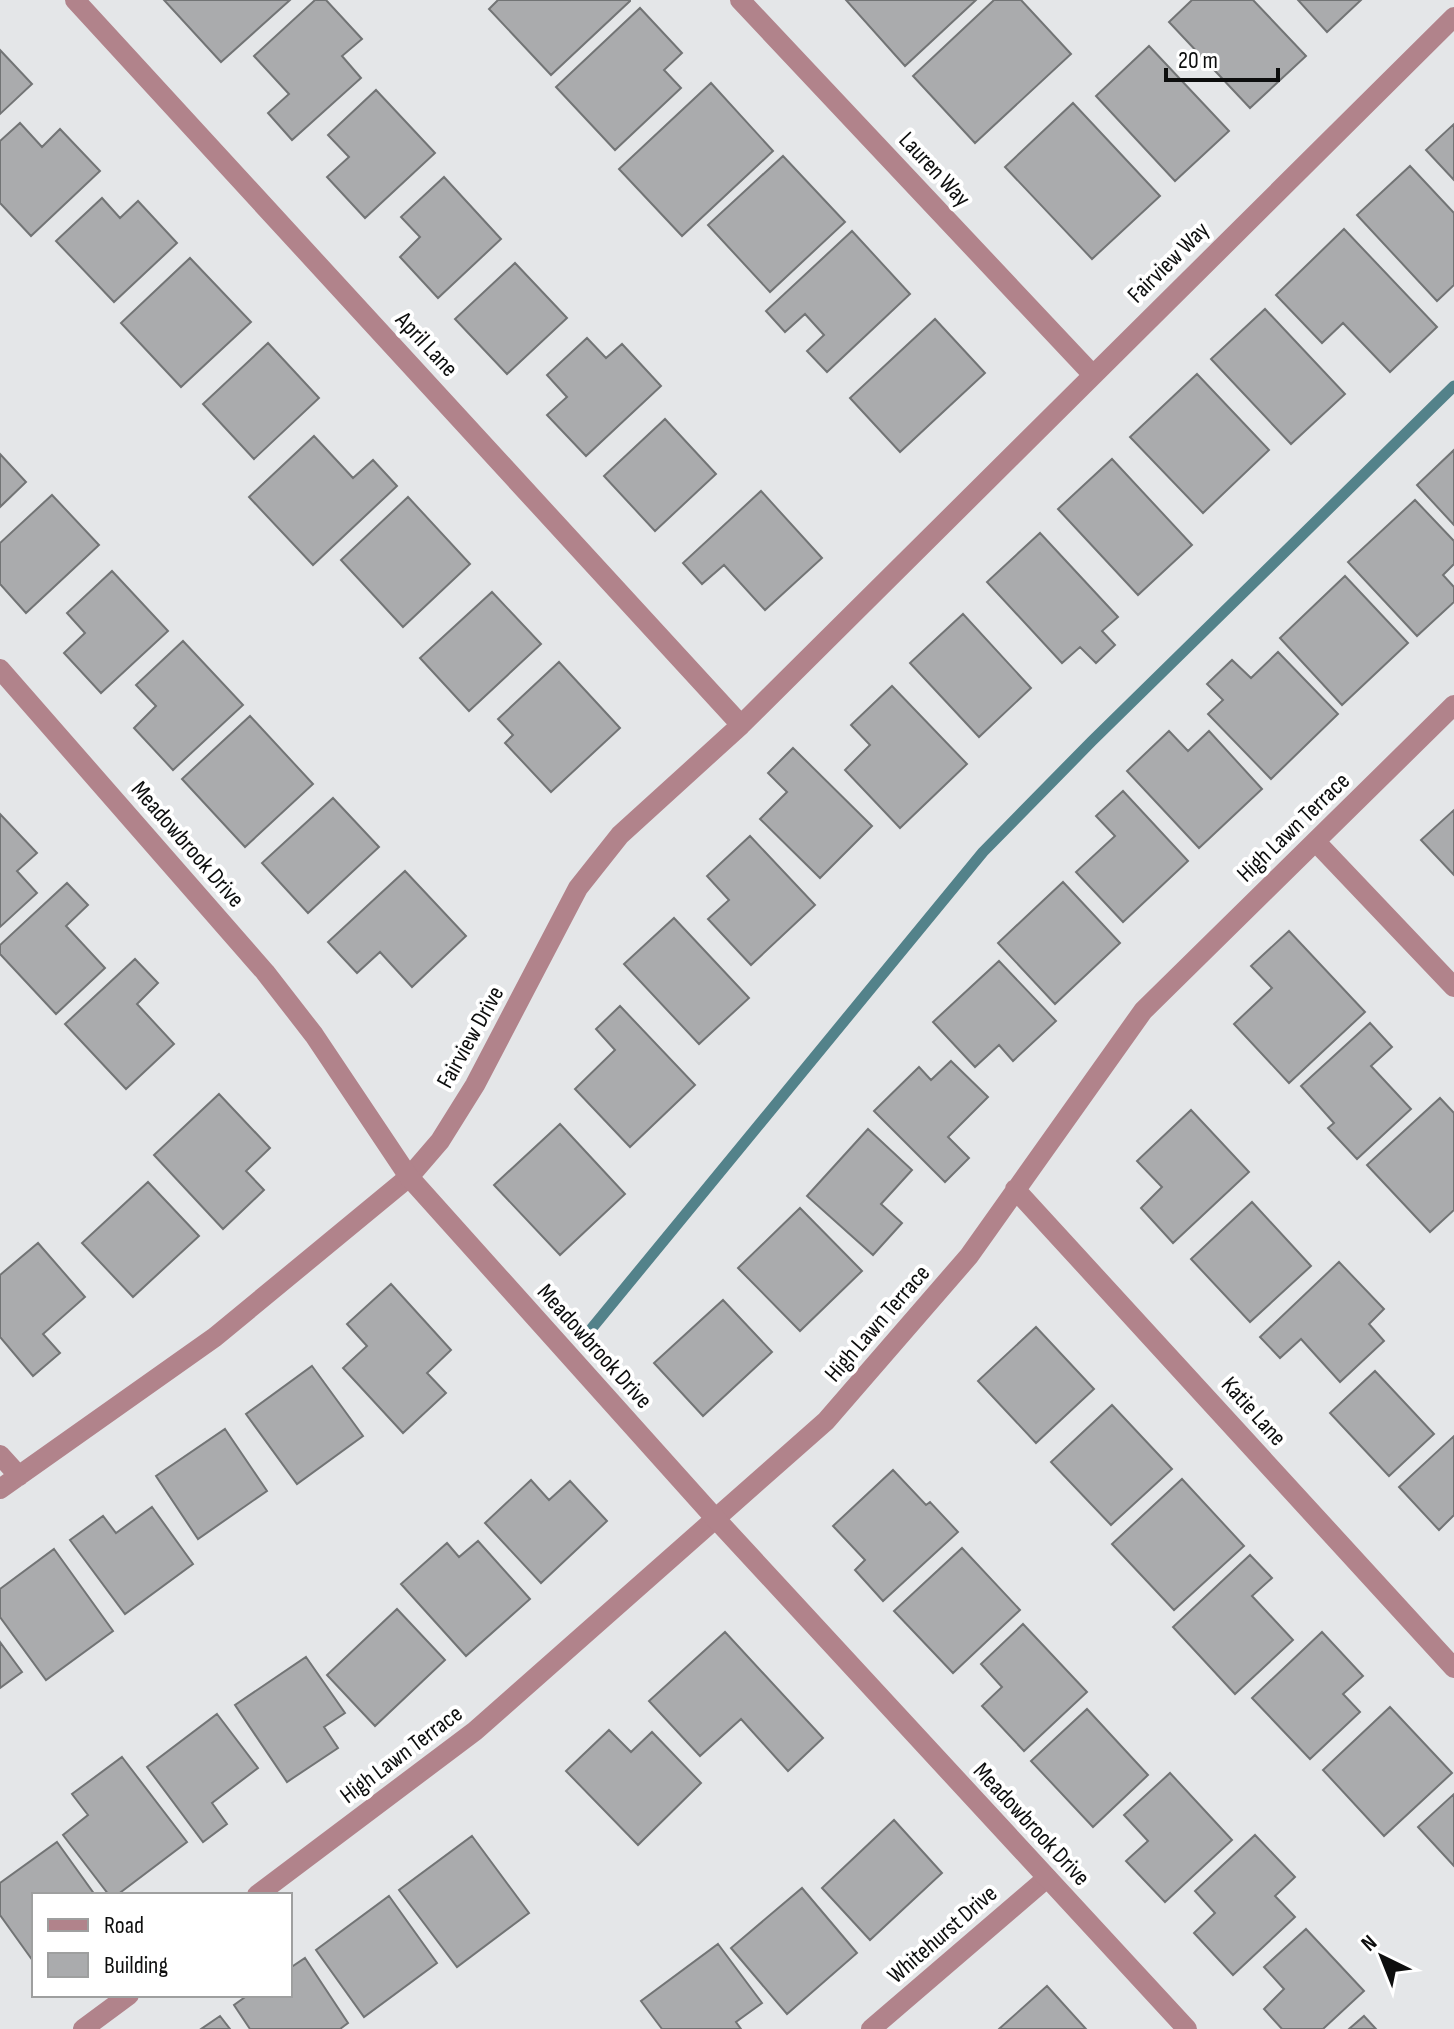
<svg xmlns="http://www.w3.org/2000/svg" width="1454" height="2029" font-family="'Sofia Sans Condensed',sans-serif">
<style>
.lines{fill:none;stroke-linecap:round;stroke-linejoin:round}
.stream{stroke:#53828a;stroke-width:11}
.building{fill:#aaabad;stroke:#727475;stroke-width:2}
.minor{stroke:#b1838b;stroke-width:20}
.tertiary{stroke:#b1838b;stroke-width:20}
.labels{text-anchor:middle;stroke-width:8;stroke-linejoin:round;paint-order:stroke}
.street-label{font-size:24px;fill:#0d0e0e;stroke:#fff}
</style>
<rect width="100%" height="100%" fill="#e4e6e8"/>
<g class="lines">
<!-- stream -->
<path class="stream" d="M592,1328L983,852L1092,741L1454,386"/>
</g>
<!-- building -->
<path class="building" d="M164,0H290L221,62Z
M315,0H326L362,39L342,56L361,78L292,140L268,113L289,94L254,56Z
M498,0H630V1L551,75L489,9Z
M846,0H976L905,66Z
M994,0H1021L1071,54L975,143L913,76Z
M1192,0H1253L1306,56L1250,108L1169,22Z
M1298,0H1361L1327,32Z
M640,8L682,53L664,70L681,88L615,150L556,87Z
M1149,46L1229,131L1175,181L1096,96Z
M0,50L32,84L0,114Z
M711,83L773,151L682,236L619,169Z
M376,90L435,153L365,218L327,177L349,157L328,135Z
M1073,103L1160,196L1092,259L1005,167Z
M20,123L42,147L60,129L100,171L31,236L0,203V141Z
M1454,124V180L1426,150Z
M783,156L845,222L770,292L708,225Z
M1410,166L1454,213V285L1437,301L1357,215Z
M444,177L501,239L438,298L400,257L420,237L401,217Z
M102,198L120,218L138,201L177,243L114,302L56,241Z
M1344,229L1437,327L1390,372L1343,323L1322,343L1276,295Z
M852,231L910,294L827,372L807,351L824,335L805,314L785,332L766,311Z
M190,258L251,322L181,387L121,323Z
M515,263L567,318L507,374L455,319Z
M1265,309L1345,394L1291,444L1211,359Z
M935,319L985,373L900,452L850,398Z
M587,338L606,358L622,344L661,386L586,456L547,415L567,397L547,375Z
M268,343L319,398L254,459L203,404Z
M1197,374L1269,450L1203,513L1130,437Z
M665,419L716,474L655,531L604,476Z
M314,436L353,478L373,460L397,486L313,565L249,497Z
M1454,450V525L1417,485Z
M0,454L26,482L0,507Z
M1112,459L1192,545L1138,595L1058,509Z
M761,491L822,558L765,610L724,565L702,584L683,563Z
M52,495L99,545L26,613L0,584V543Z
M408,497L470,564L403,627L341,560Z
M1415,500L1454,541V564L1443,575L1454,587V602L1417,636L1348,562Z
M1040,533L1118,617L1102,631L1115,645L1096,663L1080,647L1062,663L987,582Z
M112,571L168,631L101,693L64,653L85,633L67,613Z
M1345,576L1408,643L1342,705L1280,638Z
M492,592L541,644L469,711L420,658Z
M963,614L1031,688L979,737L910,663Z
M183,641L243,705L173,770L134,728L156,706L136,685Z
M1278,652L1338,714L1271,779L1208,714L1223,700L1207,684L1232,660L1251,678Z
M559,662L620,728L551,792L505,743L513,735L498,719Z
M892,686L967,764L900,828L845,770L870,745L851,725Z
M250,716L313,784L245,847L182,779Z
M1169,731L1188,751L1209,731L1262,789L1199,848L1127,771Z
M793,748L872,826L820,878L760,819L787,792L768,773Z
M1123,791L1188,861L1123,922L1076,872L1115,836L1096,816Z
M333,798L379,847L308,913L262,863Z
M1454,810V875L1421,840Z
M0,814L37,853L17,871L37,893L0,927Z
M750,836L815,905L751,965L708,919L729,900L707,876Z
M405,871L466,936L412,987L380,952L357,973L328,942Z
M1063,882L1120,943L1055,1004L998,943Z
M67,883L88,905L66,926L105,968L56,1014L0,954V945Z
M674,918L749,998L699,1044L624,964Z
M1289,931L1365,1012L1289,1083L1234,1024L1272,988L1251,966Z
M135,959L158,983L137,1004L174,1044L126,1089L65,1024Z
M999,961L1056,1021L1013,1061L999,1045L975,1067L933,1022Z
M620,1006L695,1085L630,1147L575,1089L615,1050L596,1029Z
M1370,1023L1392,1047L1371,1066L1411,1109L1357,1159L1328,1128L1334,1123L1301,1086Z
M951,1061L988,1097L948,1137L969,1158L945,1182L874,1111L919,1067L931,1080Z
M219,1094L270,1148L246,1171L264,1190L223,1229L154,1155Z
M1440,1098L1454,1113V1210L1430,1232L1367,1165Z
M1191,1110L1249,1172L1173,1243L1141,1208L1162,1187L1137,1161Z
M560,1124L625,1194L560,1255L494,1185Z
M868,1129L912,1170L881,1204L902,1223L873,1255L807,1196Z
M148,1182L199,1236L133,1297L82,1243Z
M1252,1202L1311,1266L1250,1322L1191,1259Z
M800,1208L862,1271L800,1331L738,1268Z
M38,1243L85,1297L43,1334L60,1353L33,1376L0,1337V1275Z
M1339,1262L1384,1309L1369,1324L1384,1341L1340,1382L1301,1339L1280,1358L1260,1337Z
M391,1284L451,1350L427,1373L446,1393L403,1433L343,1368L367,1346L347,1324Z
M723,1300L772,1352L703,1416L654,1363Z
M1036,1327L1094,1389L1036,1443L978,1381Z
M312,1366L363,1436L297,1484L246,1414Z
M1375,1371L1434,1434L1389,1476L1330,1413Z
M1112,1405L1172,1469L1111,1525L1051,1462Z
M225,1429L267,1491L198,1539L156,1476Z
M1454,1436V1515L1439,1530L1399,1487Z
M893,1470L926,1505L930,1502L958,1532L883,1601L855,1570L865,1560L833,1526Z
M1182,1479L1244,1546L1174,1610L1112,1544Z
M531,1480L549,1500L570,1481L607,1521L541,1583L485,1523Z
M152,1507L193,1564L125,1614L70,1540L103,1516L116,1533Z
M478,1541L530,1599L466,1656L401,1584L447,1543L459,1557Z
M962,1548L1020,1610L953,1673L894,1611Z
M54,1549L113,1631L46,1680L0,1617V1589Z
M1250,1555L1272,1578L1252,1596L1293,1640L1235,1694L1173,1627Z
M397,1609L445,1660L375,1726L327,1675Z
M1023,1624L1087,1692L1024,1751L982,1706L1002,1687L981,1664Z
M725,1632L823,1738L788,1771L741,1719L700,1756L649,1701Z
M1322,1632L1363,1676L1343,1694L1360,1712L1310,1759L1252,1698Z
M0,1642L22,1672L0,1688Z
M306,1657L345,1713L324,1727L338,1748L287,1782L235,1705Z
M1390,1707L1452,1773L1384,1836L1323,1770Z
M1087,1709L1148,1775L1093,1827L1031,1761Z
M217,1714L258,1768L212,1803L227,1824L203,1842L147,1767Z
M609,1730L631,1752L652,1732L701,1783L638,1845L566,1771Z
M122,1757L187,1842L117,1895H109L63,1835L88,1815L72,1794Z
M1170,1773L1232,1840L1165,1902L1126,1861L1148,1841L1124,1815Z
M1454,1794V1866L1418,1827Z
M894,1820L942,1873L870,1940L822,1888Z
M1255,1835L1295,1877L1275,1896L1295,1917L1233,1975L1194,1933L1215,1913L1195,1891Z
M472,1836L529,1913L457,1967L399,1890Z
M57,1842L95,1895H34L33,1961L0,1915V1883Z
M802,1888L857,1953L787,2014L731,1948Z
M389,1896L437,1963L364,2017L316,1950Z
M1306,1929L1364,1991L1323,2029H1282L1264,2009L1284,1989L1264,1967Z
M718,1944L762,2003L736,2022L741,2029H662L641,2001Z
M305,1958L348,2023L340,2029H250L234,2005L248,1995H290V1968Z
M1047,1986L1086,2029H999Z
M220,2016L230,2029H201Z
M1364,2016L1376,2029H1349Z"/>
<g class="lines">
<!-- minor -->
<path class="minor" d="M75,0L741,725
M740,0L1092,374
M1316,842L1454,987
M1015,1189L1454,1668
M0,1455L19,1476
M0,1489L215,1337L409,1177L440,1141L475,1085L578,888L620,835L741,725L1454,17
M257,1895L475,1731L826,1421L969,1256L1143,1011L1454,705
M83,2029L129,1995
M871,2029L1047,1878"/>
<!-- tertiary -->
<path class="tertiary" d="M0,669L265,972L314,1035L409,1177L715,1518L1187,2029"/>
</g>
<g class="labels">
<!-- street labels -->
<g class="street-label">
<text transform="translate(935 169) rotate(47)" y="8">Lauren Way</text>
<text transform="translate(1168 262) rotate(-45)" y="8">Fairview Way</text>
<text transform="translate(427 344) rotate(47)" y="8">April Lane</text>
<text transform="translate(1293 827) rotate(-44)" y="8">High Lawn Terrace</text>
<text transform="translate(188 844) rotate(49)" y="8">Meadowbrook Drive</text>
<text transform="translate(470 1037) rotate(-61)" y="8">Fairview Drive</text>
<text transform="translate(877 1323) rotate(-49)" y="8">High Lawn Terrace</text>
<text transform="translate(595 1346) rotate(48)" y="8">Meadowbrook Drive</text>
<text transform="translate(1254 1411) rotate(48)" y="8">Katie Lane</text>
<text transform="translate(401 1754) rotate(-37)" y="8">High Lawn Terrace</text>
<text transform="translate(1032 1824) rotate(47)" y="8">Meadowbrook Drive</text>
<text transform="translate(942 1934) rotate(-41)" y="8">Whitehurst Drive</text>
</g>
</g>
<!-- legend -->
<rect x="32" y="1893" width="260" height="104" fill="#ffffff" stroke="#9e9f9f" stroke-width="2"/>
<rect x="48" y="1919" width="40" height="12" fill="#b1838b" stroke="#9e9f9f" stroke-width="2"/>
<text x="104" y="1933" font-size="24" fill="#0d0e0e">Road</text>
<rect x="48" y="1953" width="40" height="24" fill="#aaabad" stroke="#9e9f9f" stroke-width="2"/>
<text x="104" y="1973" font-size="24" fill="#0d0e0e">Building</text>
<!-- north arrow -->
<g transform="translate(1382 1957) rotate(317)" stroke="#ffffff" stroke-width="6" paint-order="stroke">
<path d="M0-6L14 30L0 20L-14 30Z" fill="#0d0e0e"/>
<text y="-12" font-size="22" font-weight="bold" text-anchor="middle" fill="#0d0e0e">N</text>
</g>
<!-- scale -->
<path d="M1166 68v12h112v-12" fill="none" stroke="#0d0e0e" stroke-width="4"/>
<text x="1178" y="68" font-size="24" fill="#0d0e0e" stroke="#ffffff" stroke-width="6" paint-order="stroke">20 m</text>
</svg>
